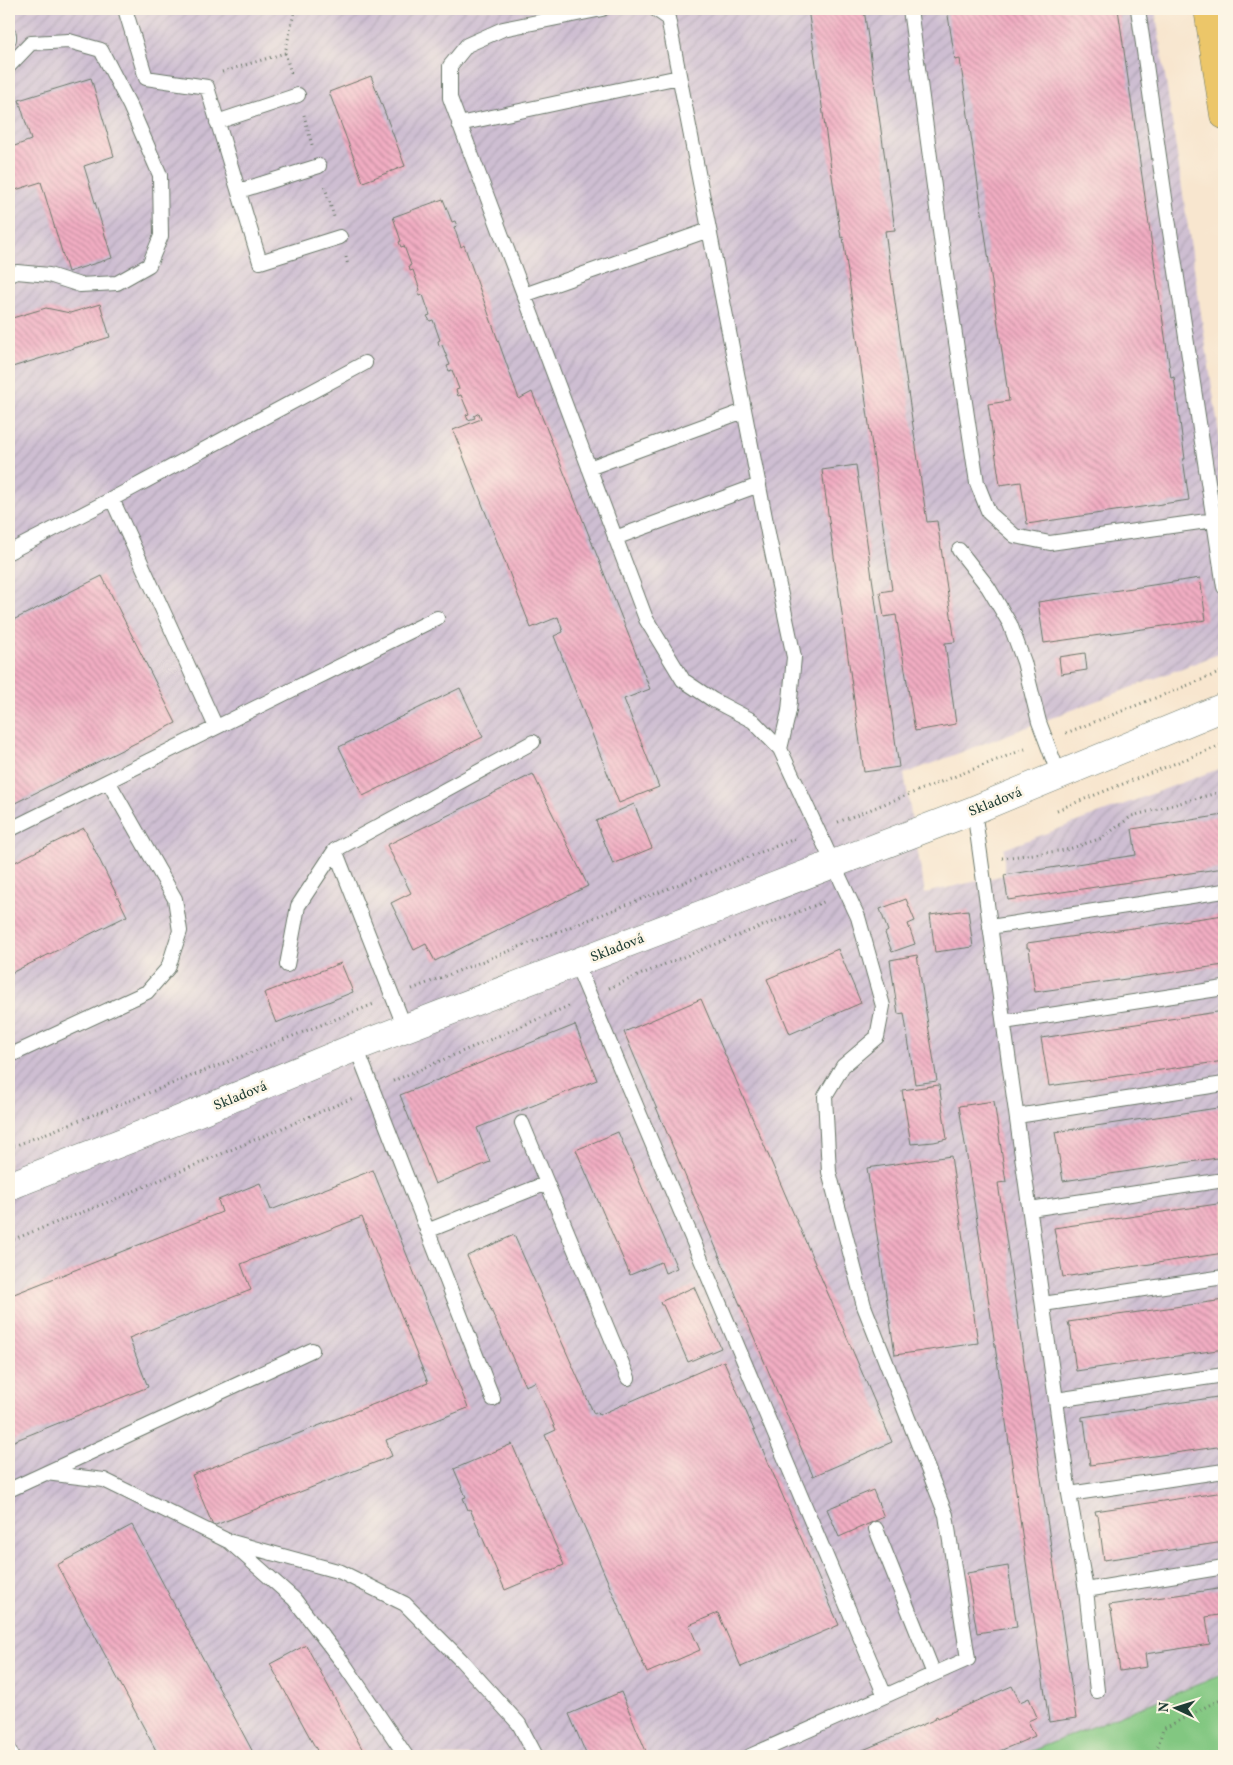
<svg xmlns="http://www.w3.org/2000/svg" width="1233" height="1765" font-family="Vollkorn,serif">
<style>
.industrial{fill:url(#industrial-furrows)}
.pitch{fill:#82c781;stroke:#50825a}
.building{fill:url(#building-back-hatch)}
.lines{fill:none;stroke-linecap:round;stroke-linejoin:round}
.lane-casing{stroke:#6b786a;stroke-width:16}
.street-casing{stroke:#6b786a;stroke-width:29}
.primary-casing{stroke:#6b786a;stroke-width:29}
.path{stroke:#6b786a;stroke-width:3;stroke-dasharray:1 4;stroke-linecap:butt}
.lane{stroke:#fff;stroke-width:14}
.street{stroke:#fff;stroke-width:28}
.primary{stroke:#ecc669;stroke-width:28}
.labels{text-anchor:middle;stroke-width:5;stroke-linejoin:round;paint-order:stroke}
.street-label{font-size:14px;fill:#1f3d34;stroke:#fcf5e5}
</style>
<defs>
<pattern id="industrial-furrows" width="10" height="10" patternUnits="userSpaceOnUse" patternTransform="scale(1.25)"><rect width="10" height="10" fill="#cebed2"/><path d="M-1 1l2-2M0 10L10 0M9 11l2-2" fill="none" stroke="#b0a4b5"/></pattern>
<pattern id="building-back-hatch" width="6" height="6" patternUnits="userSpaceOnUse" patternTransform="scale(1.25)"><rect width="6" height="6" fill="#f2adc3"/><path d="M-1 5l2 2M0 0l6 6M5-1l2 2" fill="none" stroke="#c38e9f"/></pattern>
</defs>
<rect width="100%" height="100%" fill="#fcf5e5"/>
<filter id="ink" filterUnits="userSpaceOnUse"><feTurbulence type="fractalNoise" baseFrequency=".02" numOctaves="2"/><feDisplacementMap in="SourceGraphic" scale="10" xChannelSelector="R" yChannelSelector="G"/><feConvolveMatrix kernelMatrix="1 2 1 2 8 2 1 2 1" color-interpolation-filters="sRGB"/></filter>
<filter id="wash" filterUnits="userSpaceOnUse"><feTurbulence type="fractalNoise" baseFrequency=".0096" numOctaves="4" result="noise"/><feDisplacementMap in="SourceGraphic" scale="20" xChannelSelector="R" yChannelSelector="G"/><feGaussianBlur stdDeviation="1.12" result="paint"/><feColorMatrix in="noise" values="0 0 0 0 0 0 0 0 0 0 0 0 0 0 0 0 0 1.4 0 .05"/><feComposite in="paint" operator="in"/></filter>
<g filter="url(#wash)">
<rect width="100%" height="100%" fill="#f8e6cf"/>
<!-- industrial -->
<path class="industrial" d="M9,9H1155L1224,466V652L904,774L925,893L1004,875V849L1224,767V1674L1019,1756H9Z"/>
<!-- pitch -->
<path class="pitch" d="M1224,1674V1756H1019Z"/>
<g id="blocks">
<!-- building -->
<path class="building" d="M808,9H864L895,230L885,231L900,337L927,522L937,521L955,642L945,643L956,724L915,731L896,615L884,617L880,592L892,590L843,237L841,238Z
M947,9H1118L1171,378L1174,377L1185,459H1183L1189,500L1027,524L1021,482L1000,485L988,404L1009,401L960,59L955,60Z
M371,76L405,166L363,182L329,92Z
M91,78L114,156L84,166L112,258L68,272L41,182L9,192V148L31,140L19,100Z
M443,199L452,222L455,221L457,226L454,227L461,247L464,245L519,399L532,392L650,689L624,699L659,787L619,803L554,636L563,632L558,617L531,628L453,430L481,419L479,413L474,416L475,418L468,420L466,415L469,414L461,395L458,396L456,390L459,389L452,370L449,371L447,366L450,365L442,345L439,346L438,341L440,340L433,320L430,321L427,316L430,315L423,295L420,296L418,291L420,290L413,270L410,271L409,266L411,265L404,246L401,247L399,242L401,241L393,217Z
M100,304L110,337L9,368V319L46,308L70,313Z
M856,465L899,767L864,772L822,470Z
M102,576L176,723L9,806V622Z
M1200,578L1206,620L1044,643L1038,602Z
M1085,653L1087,670L1061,674L1059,657Z
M460,688L483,737L363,796L339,747Z
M533,774L588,886L435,961L426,944L414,950L391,903L411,893L387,845Z
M634,804L652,848L613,864L596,821Z
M1224,815V868L1008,900L1004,875L1136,855L1132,829Z
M84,828L127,916L9,974V865Z
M906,899L915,921L908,924L915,944L892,952L885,933L888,931L880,909Z
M968,910L973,947L935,952L930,915Z
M1224,915V965L1035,992L1029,948H1027V943Z
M838,949L861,1003L790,1034L767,979Z
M917,955L937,1081L915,1084L904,1013L898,1014L890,960Z
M341,963L353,992L276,1023L264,993Z
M701,999L892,1442L813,1476L624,1032Z
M1224,1011V1061L1049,1086L1041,1038Z
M575,1025L597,1080L477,1128L490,1162L435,1184L400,1095Z
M939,1085L947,1139L934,1142L911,1144L902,1090Z
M994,1101L1006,1182L998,1183L1076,1718L1049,1722L978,1227L959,1106Z
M1224,1107V1157L1063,1181L1055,1132Z
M618,1132L677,1268L665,1273L661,1262L630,1275L576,1150Z
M951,1156L978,1343L895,1355L867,1168Z
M373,1170L468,1408L386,1440L392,1456L213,1526L192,1475L428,1383L362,1217L241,1264L251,1290L129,1338L148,1387L9,1443V1296L222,1212L218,1200L260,1183L271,1210Z
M1224,1203V1253L1063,1277L1054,1228Z
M514,1235L594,1414L598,1412L599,1415L724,1361L839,1625L741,1667L718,1613L689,1625L700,1650L647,1673L545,1435L556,1430L535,1382L525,1386L467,1256Z
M694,1287L721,1348L688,1362L663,1305H661L660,1302Z
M1224,1300V1349L1076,1371L1070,1326H1069L1068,1322Z
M1224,1396V1446L1090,1465L1084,1420L1082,1421V1417Z
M512,1444L564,1565L505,1590L470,1509L468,1510L463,1498L466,1497L454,1469Z
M873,1490L884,1517L839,1537L827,1509Z
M1224,1492V1542L1104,1560L1098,1515H1096L1095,1511Z
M132,1525L255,1756H159L57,1565Z
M1008,1566L1017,1627L977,1633L967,1573Z
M1224,1588V1614L1206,1617L1210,1644L1145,1654L1147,1667L1120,1671L1111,1609H1110L1109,1605Z
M306,1645L366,1756H320L270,1664Z
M1012,1686L1020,1702L1029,1698L1037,1717L1028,1721L1035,1736L988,1756H849L936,1719L935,1717L937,1716L938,1718Z
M621,1692L648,1756H587L569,1714Z"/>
</g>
</g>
<g filter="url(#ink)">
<use href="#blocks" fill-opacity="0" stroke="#6b786a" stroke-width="1"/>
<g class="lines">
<!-- lane casing -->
<g class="lane-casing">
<path id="lane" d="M125,9L146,78L207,87L260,262L340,237
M602,9L503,29L467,45L450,66V98L646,619L683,680L713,700L753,721L780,749L858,917L883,1006L877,1037L843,1066L825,1096L829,1172L864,1306L946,1515L968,1659L750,1756
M655,9L668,18L769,538L794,657L789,711L780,749
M910,9L945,268L977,483L989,513L1015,536L1050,543L1214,520
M1138,9L1167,212L1224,587
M9,35V39
M9,66L31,43L69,41L101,50L130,106L160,175L161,236L149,265L117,283L80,285L49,275L17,272L9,275
M217,122L298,95
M459,124L679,77
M239,191L319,166
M524,295L709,230
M589,468L744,411
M112,499L216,727
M615,538L759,485
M959,550L988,587L1010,624L1024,662L1039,722L1059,775
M9,552L112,499L365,363
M974,810L1069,1494L1086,1590L1097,1691
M9,830L437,618
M335,850L405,1028
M990,927L1224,891
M576,963L885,1696
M287,965L298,906L335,850L533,742
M1004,1022L1224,988
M356,1047L493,1399
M9,1056L147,992L168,968L180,931L175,899L108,781
M1017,1116L1224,1084
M522,1123L628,1378
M1030,1209L1224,1180
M427,1231L547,1183
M1043,1304L1224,1277
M1056,1400L1224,1375
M46,1473L104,1480L228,1541L341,1572L405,1604L461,1660L519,1724L536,1756
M9,1490L312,1350
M1069,1494L1224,1471
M876,1529L934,1674
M231,1543L294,1599L344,1664L406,1756
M1086,1590L1224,1567
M9,1750L12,1756"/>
</g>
<!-- street casing -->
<g class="street-casing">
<path id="street" d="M9,1186L179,1120L356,1047L974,810L1224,707"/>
</g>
<!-- primary casing -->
<g class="primary-casing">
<path id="primary" d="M1208,9L1224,115"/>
</g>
<!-- path -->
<path class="path" d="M285,53L292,76
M222,72L285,53L295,9
M304,115L312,145
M325,187L334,217
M346,257L348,266
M1066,733L1224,671
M1057,810L1224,744
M838,822L1025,749
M1002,858L1066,850L1102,838L1132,816L1224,791
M609,988L668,963L826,901
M412,989L797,838
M393,1081L571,1005
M9,1148L374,1004
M9,1241L101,1205L353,1098
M1155,1756L1163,1729L1211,1704L1224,1699"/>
<!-- lane -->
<use href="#lane" class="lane"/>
<!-- street -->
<use href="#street" class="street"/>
<!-- primary -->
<use href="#primary" class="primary"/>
</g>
</g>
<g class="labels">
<!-- street labels -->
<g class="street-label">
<text transform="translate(995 801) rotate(-22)" y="5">Skladová</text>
<text transform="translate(617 947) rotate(-21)" y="5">Skladová</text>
<text transform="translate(240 1095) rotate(-22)" y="5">Skladová</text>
</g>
</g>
<!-- margin -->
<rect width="1233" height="1765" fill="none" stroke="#fcf5e5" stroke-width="30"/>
<!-- north arrow -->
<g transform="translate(1176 1708) rotate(274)" stroke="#fcf5e5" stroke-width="4" paint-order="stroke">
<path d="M0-4L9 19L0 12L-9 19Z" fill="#1f3d34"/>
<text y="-8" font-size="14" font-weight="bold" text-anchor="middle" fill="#1f3d34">N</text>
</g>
</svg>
